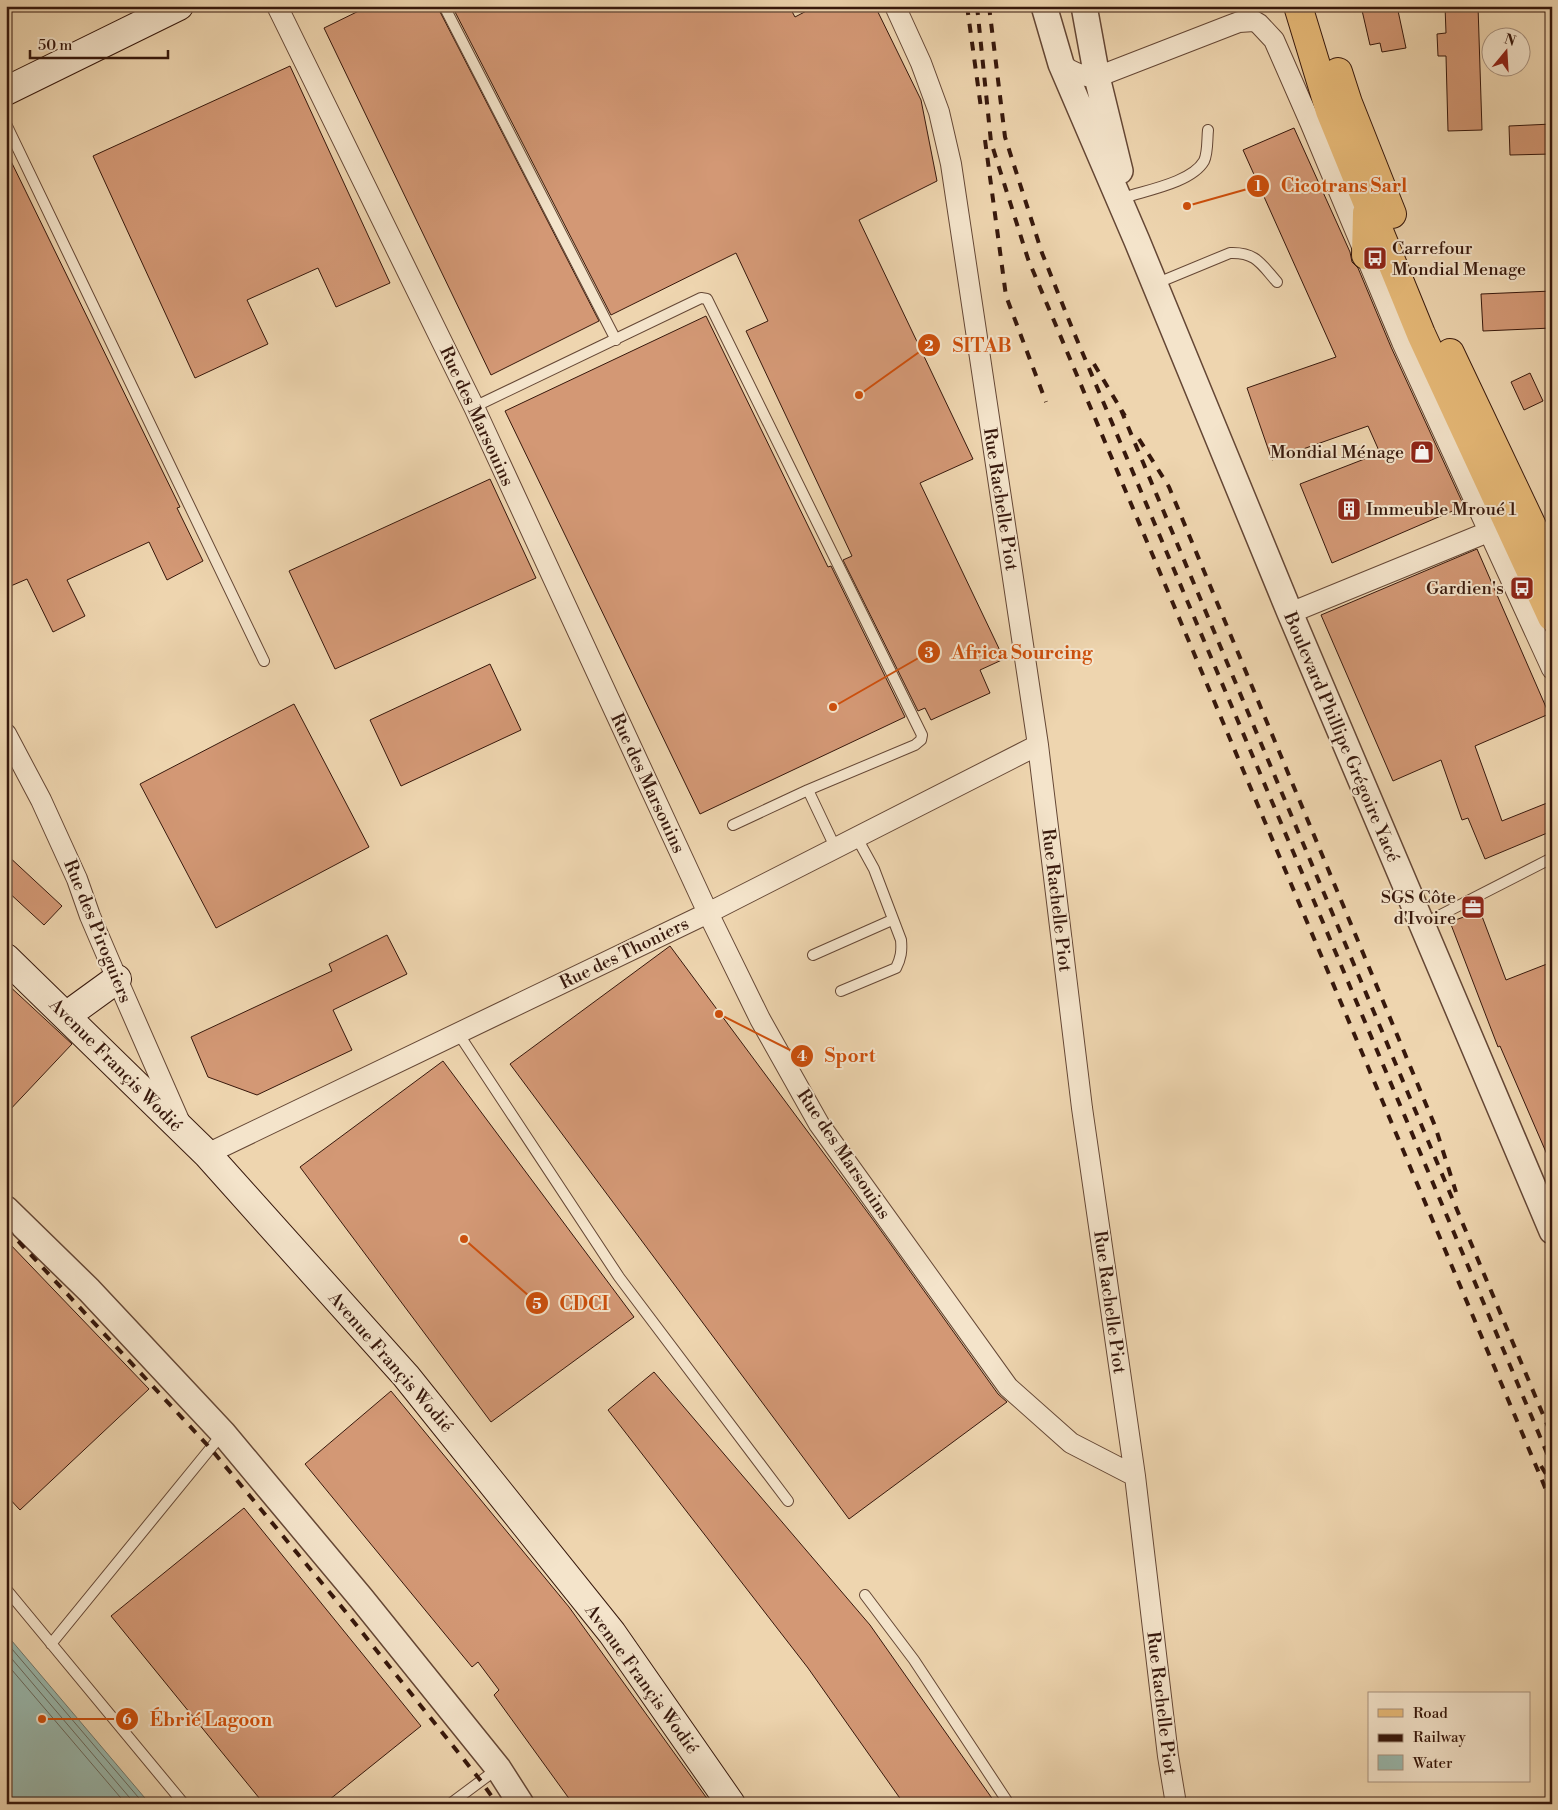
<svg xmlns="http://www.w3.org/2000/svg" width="1558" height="1810" font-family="'Libre Bodoni',serif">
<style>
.water{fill:#99b8ad;stroke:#72786d}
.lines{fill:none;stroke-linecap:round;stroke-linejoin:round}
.shore{stroke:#68685c;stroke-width:1}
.building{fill:#d39875;stroke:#37180c}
.service-casing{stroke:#654735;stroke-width:12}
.minor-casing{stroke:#654735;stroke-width:22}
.tertiary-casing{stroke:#654735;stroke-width:28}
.secondary-casing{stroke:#37180c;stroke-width:30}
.primary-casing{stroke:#37180c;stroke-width:30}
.service{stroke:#f4e4cb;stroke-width:10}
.minor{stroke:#f4e4cb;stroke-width:20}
.tertiary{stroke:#f4e4cb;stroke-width:25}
.secondary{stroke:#f4e4cb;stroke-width:28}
.primary{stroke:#e7ba78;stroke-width:28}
.rail{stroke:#37180c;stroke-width:4;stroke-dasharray:9 9;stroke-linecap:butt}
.labels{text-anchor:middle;stroke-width:4;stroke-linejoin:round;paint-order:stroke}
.poi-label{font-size:18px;fill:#37180c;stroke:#f4e4cb;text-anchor:end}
.street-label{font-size:18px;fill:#37180c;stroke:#f4e4cb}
.leader{fill:none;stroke:#cd4f0c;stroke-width:2}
.callout-dot{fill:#cd4f0c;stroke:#f4e4cb;stroke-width:2}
.mark-label{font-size:15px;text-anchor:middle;font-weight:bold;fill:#fff}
.callout-label{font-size:19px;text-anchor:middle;font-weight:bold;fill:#cd4f0c;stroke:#f4e4cb;stroke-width:4;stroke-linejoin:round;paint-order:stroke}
</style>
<rect width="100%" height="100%" fill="#eed5af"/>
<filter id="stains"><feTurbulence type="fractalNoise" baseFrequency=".004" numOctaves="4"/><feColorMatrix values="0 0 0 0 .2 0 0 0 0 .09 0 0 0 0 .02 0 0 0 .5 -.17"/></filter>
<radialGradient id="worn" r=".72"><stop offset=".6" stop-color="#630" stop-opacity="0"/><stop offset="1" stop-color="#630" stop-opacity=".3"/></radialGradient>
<!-- water -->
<path class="water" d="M6,1634L150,1804H6Z"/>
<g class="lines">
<!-- shore -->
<path class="shore" d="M6,1642L144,1804
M6,1652L135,1804
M6,1663L126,1804"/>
</g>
<!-- building -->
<path class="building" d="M369,6H437L599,321L491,375L324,28Z
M452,6H789L795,17L816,6H875L921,100L937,181L859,220L973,459L920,483L1004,659L980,670L990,693L931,720L925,708L918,711L843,560L852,556L746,331L768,321L736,253L611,315Z
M1361,6H1397L1406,48L1382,52L1380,43L1370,45Z
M1445,6H1478L1482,130L1448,131L1446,56H1438L1437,34L1446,33Z
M290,66L390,283L336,307L318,268L247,300L268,344L195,378L93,156Z
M1552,124V154L1510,155L1509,126Z
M1294,128L1350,252L1352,262L1358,268L1391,347L1464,506L1332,563L1300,484L1380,453L1368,426L1272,460L1247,388L1336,357L1243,150Z
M6,151L180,507L177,508L203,561L167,580L149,542L67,580L85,616L53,632L27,579L6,588Z
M1552,291V328L1483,331L1481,294Z
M706,316L828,567L831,566L905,717L700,814L505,411Z
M1530,373L1543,401L1524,410L1511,382Z
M490,479L536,578L335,669L289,571Z
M1477,549L1549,714L1475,746L1502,821L1552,801V831L1485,859L1468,818L1462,820L1441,760L1393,781L1321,615Z
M490,664L521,730L401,786L370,720Z
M294,704L369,847L216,928L140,784Z
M6,854L62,906L44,925L6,890Z
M1480,911L1506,980L1552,962V1166L1500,1046L1498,1047L1450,922Z
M387,935L407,974L333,1010L352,1050L257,1095L208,1077L191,1037L332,971L329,964Z
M670,946L874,1221L998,1394L1007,1402L849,1519L510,1064Z
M6,983L72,1044L6,1114Z
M443,1061L634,1317L491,1422L300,1167Z
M6,1240L149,1389L20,1510L6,1495Z
M654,1372L870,1625L996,1804H904L808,1668L608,1410Z
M391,1391L569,1607L711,1804H573L494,1695L499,1690L478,1662L472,1667L305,1464Z
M244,1508L421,1726L324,1804H264L111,1616Z"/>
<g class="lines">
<!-- service casing -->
<g class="service-casing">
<path id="service" d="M444,6L616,340
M6,124L264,661
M1126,197C1148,190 1192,182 1204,161C1208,153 1207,139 1208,130
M1155,284L1230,253C1256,252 1261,264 1277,282
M474,407L701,298L707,299L922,735L921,740L915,745L808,790L733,825
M808,790L836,849
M1423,924L1550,859
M813,955L892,920
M841,991L896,968C901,958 902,951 901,940L874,869L857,838
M458,1033L619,1277L788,1501
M6,1589L184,1804
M865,1595L914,1660L1009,1804
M51,1644L223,1433
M450,1804L497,1769"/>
</g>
<!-- minor casing -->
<g class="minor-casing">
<path id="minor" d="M277,6L474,407L708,913L760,1019L819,1124L1008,1387L1071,1443L1135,1476
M895,6L921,63L939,112L951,164L1038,745L1082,1108L1135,1476L1168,1756L1176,1804
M1061,64C1072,73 1083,77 1097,77L1231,25L1239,22L1254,21L1259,24L1274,40L1310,122L1402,342L1552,669
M1290,613L1488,532
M6,734L41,800L77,879L90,916L117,979L181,1125
M207,1154L708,913L1038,745"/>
</g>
<!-- tertiary casing -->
<g class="tertiary-casing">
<path id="tertiary" d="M1044,6L1061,64L1137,241L1290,613L1552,1231
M1084,6L1097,77L1120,171
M6,1209L89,1290L223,1433L361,1598L498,1768L521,1804"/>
</g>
<!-- secondary casing -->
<g class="secondary-casing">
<path id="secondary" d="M6,91L179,6
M6,958L207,1154L406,1376L612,1633L731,1804
M66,1016L117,979"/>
</g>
<!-- primary casing -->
<g class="primary-casing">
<path id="primary" d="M1298,6L1330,111L1421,334L1552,617
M1338,72L1348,103L1392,214
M1366,255L1367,213
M1450,353L1552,568"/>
</g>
<!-- service -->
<use href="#service" class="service"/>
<!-- minor -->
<use href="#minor" class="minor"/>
<!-- tertiary -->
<use href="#tertiary" class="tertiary"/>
<!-- secondary -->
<use href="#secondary" class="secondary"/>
<!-- primary -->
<use href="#primary" class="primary"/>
<!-- rail -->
<path class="rail" d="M967,6L981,108
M977,6L991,142L1028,259L1552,1504
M989,6L1005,137L1042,253L1072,328L1552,1465
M985,140L1006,296L1046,402
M1094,364L1125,416
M1121,410L1552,1436
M1139,439L1169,487L1435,1126L1456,1192
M6,1228L211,1449L345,1611L481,1781L497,1804
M1541,1466L1552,1483"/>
</g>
<!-- icons -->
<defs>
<g id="bus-square" transform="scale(1.25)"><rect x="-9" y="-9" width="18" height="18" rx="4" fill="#8f2418" stroke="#f4e4cb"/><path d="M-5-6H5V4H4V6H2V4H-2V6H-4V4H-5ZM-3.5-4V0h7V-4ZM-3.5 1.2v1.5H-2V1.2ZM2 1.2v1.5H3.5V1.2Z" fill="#fff"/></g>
<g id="shop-square" transform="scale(1.25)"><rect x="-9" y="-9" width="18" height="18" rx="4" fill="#8f2418" stroke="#f4e4cb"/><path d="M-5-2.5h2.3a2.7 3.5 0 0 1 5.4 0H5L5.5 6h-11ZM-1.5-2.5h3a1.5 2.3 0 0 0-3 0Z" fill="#fff"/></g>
<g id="building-square" transform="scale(1.25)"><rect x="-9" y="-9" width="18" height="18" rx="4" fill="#8f2418" stroke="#f4e4cb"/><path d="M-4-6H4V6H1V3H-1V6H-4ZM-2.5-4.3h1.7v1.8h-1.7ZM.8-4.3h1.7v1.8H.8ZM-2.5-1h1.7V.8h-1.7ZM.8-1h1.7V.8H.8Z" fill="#fff"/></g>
<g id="office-square" transform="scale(1.25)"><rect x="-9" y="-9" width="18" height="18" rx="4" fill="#8f2418" stroke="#f4e4cb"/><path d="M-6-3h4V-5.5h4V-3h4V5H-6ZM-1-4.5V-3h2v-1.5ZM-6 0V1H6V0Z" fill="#fff"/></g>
</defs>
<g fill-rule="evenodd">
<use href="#bus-square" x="1375" y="258"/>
<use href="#shop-square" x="1422" y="452"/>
<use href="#building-square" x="1349" y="509"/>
<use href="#bus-square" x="1522" y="588"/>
<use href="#office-square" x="1473" y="907"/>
</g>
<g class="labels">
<!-- poi labels -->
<g class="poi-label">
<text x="1392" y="254" text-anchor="start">Carrefour<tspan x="1392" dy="21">Mondial Menage</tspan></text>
<text x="1404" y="458">Mondial Ménage</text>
<text x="1366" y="515" text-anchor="start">Immeuble Mroué 1</text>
<text x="1504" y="594">Gardien's</text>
<text x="1456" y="903">SGS Côte<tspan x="1456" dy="21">d'Ivoire</tspan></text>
</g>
<!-- street labels -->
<g class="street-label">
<text transform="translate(477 416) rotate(65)" y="6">Rue des Marsouins</text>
<text transform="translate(1001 499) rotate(81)" y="6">Rue Rachelle Piot</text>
<text transform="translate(1342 737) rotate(67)" y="6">Boulevard Phillipe Grégoire Yacé</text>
<text transform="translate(648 783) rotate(65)" y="6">Rue des Marsouins</text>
<text transform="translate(1057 900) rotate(83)" y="6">Rue Rachelle Piot</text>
<text transform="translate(98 931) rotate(68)" y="6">Rue des Piroguiers</text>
<text transform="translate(624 953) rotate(-26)" y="6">Rue des Thoniers</text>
<text transform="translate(116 1065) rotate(45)" y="6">Avenue Françis Wodié</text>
<text transform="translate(844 1154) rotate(56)" y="6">Rue des Marsouins</text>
<text transform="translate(1110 1302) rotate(82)" y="6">Rue Rachelle Piot</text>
<text transform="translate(391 1362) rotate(49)" y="6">Avenue Françis Wodié</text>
<text transform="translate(642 1679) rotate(54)" y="6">Avenue Françis Wodié</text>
<text transform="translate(1162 1703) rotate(83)" y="6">Rue Rachelle Piot</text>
</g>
</g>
<!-- callouts -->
<path class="leader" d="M1187 206L1258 186M859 395L929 345M833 707L929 652M719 1014L802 1056M464 1239L537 1303M42 1719L127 1719"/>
<g class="callout-dot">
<circle cx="1187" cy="206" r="5"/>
<circle cx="859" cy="395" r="5"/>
<circle cx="833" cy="707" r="5"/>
<circle cx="719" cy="1014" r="5"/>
<circle cx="464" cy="1239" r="5"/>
<circle cx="42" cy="1719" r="5"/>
<circle cx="1258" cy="186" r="12"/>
<circle cx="929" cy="345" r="12"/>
<circle cx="929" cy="652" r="12"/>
<circle cx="802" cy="1056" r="12"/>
<circle cx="537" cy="1303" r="12"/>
<circle cx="127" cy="1719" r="12"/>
</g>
<g class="mark-label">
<text x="1258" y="191">1</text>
<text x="929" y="351">2</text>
<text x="929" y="658">3</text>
<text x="802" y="1061">4</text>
<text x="537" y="1309">5</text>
<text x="127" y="1724">6</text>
</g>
<g class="callout-label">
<text x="1344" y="192">Cicotrans Sarl</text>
<text x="982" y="352">SITAB</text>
<text x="1022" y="659">Africa Sourcing</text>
<text x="850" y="1062">Sport</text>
<text x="584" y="1310">CDCI</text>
<text x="211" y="1726">Ébrié Lagoon</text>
</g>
<!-- margin -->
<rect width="1558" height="1810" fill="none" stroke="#eed5af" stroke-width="25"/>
<rect x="8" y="8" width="1543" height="1795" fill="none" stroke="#37180c" stroke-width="2.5"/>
<rect x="12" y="12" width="1533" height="1785" fill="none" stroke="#37180c"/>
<!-- legend -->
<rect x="1368" y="1692" width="162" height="90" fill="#f4e4cb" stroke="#a8927f"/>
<rect x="1378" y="1709" width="25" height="8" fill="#e7ba78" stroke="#a8927f"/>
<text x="1413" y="1718" font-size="15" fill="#37180c">Road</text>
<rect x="1378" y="1734" width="25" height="8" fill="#37180c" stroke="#a8927f"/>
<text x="1413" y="1742" font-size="15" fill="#37180c">Railway</text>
<rect x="1378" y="1755" width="25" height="15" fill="#99b8ad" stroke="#a8927f"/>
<text x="1413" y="1768" font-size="15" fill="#37180c">Water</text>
<!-- north arrow -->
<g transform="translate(1506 52) rotate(18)"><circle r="24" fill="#f4e4cb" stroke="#a8927f"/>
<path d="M0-4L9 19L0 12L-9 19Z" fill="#8f2418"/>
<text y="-8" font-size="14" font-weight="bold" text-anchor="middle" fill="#37180c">N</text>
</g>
<!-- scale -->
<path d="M30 50v8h138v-8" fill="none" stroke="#37180c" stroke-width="2.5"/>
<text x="38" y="50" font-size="15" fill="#37180c" stroke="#f4e4cb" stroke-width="4" paint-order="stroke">50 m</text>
<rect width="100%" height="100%" filter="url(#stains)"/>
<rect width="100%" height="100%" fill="url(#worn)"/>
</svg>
